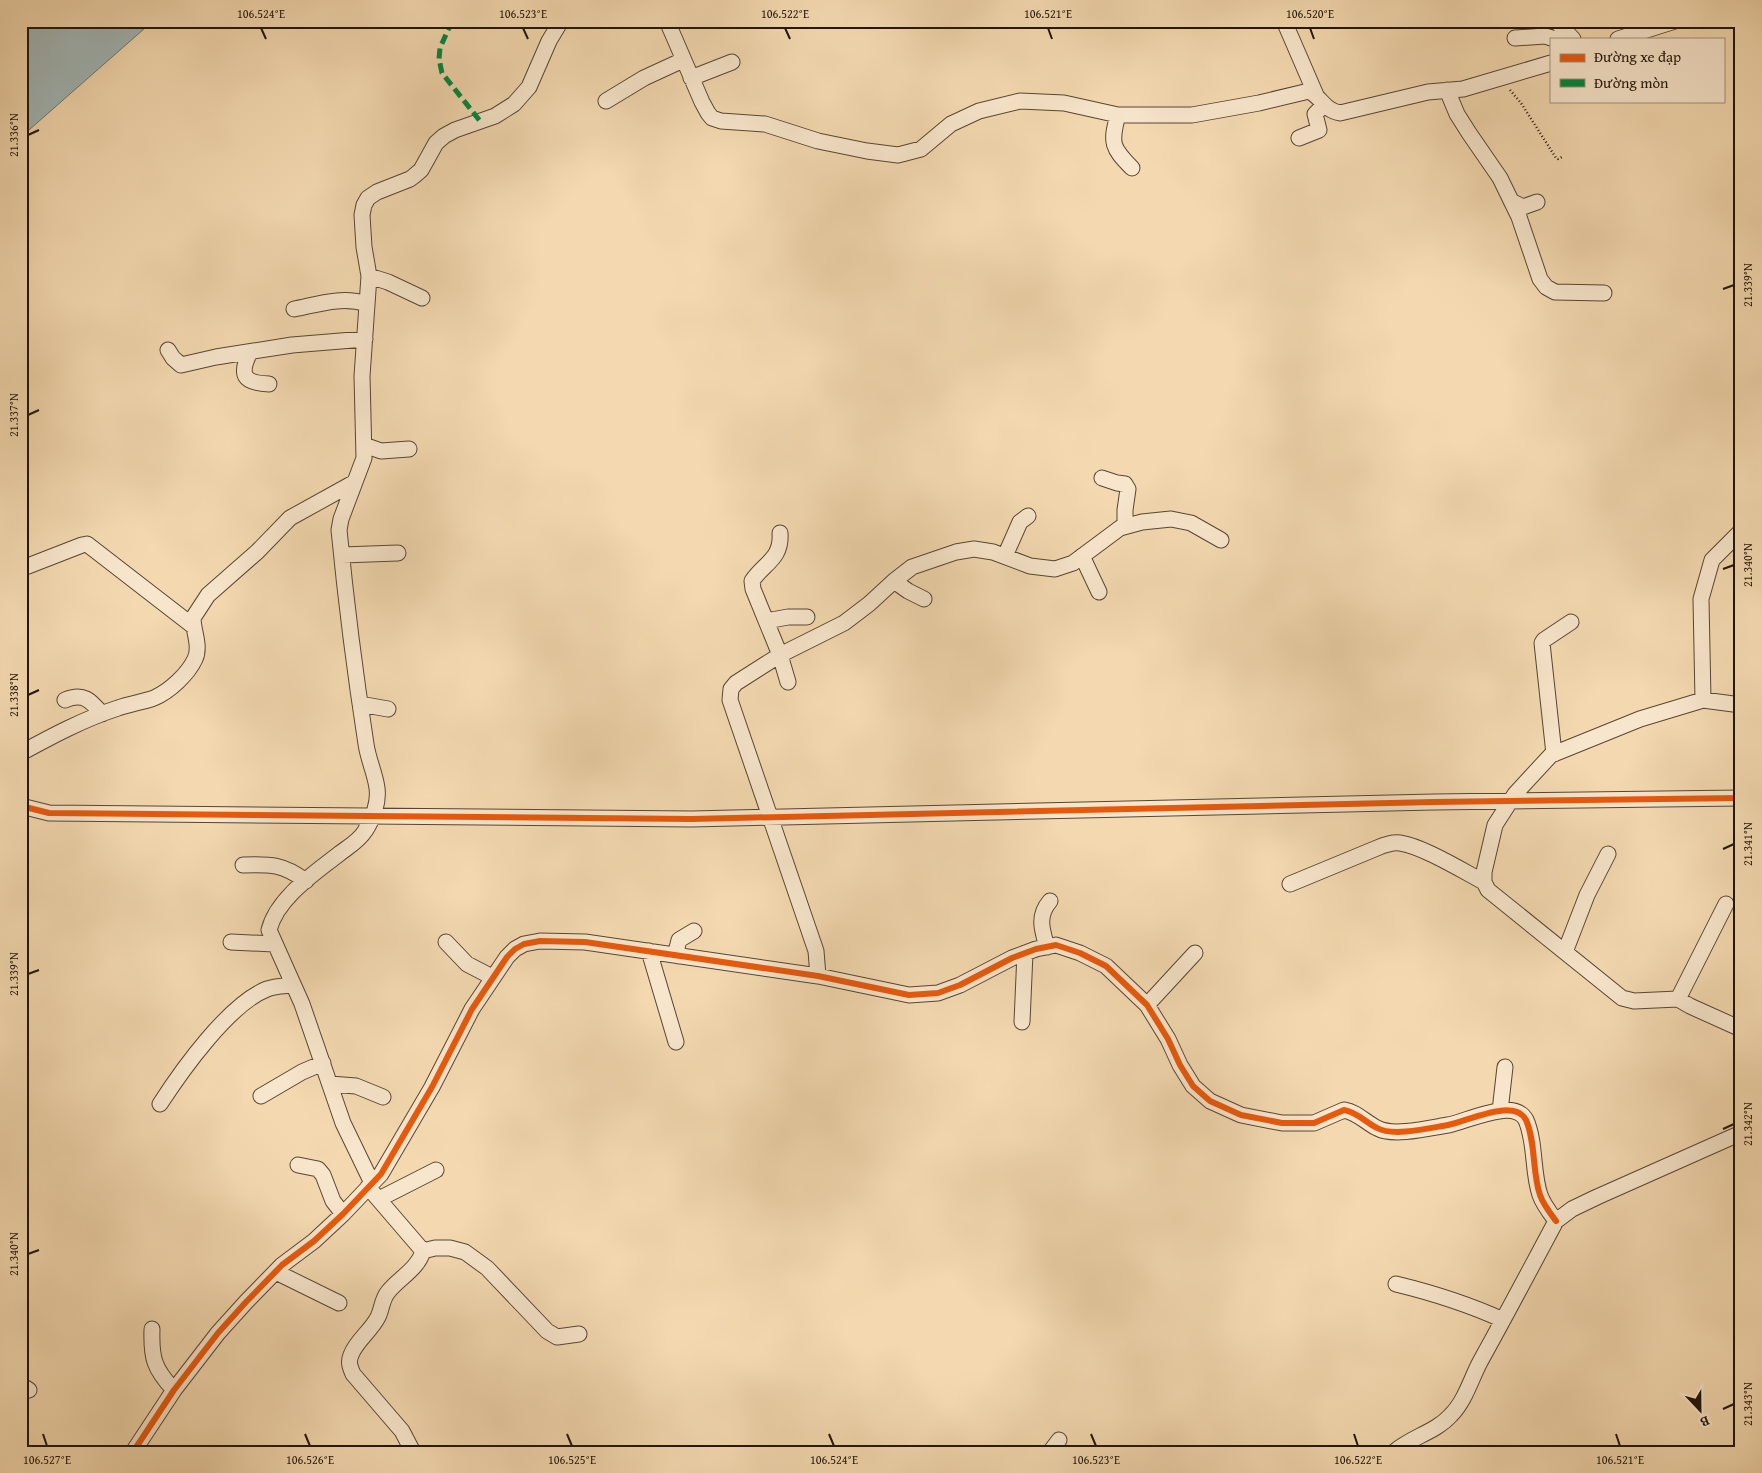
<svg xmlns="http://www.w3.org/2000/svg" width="1762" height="1473" font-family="'Gentium Book Plus',serif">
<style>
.water{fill:#a1b7b7;stroke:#6e7672}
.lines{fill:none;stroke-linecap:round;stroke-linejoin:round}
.minor-casing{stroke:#564634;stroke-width:17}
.path{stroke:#21150a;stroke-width:2.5;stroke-dasharray:1 2.5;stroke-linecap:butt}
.minor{stroke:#f8e6cc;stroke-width:15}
.quiet{stroke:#00873e;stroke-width:5;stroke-dasharray:10 5;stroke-linecap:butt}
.cycleway-casing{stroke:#f8e6cc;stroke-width:9}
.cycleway{stroke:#e8590c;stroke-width:6}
.ticks{fill:none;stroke:#21150a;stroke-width:2}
.neatline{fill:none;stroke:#21150a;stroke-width:2}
.ticks-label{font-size:12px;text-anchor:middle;fill:#21150a}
</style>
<rect width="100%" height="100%" fill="#f4d9b0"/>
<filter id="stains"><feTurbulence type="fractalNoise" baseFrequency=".004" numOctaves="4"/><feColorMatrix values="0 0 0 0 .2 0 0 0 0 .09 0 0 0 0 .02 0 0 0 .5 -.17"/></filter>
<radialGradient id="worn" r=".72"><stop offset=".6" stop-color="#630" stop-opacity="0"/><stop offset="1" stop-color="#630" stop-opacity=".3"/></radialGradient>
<!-- water -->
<path class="water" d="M21,21H153L21,137Z"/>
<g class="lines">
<!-- minor casing -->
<g class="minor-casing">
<path id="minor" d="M667,21L702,102L708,113L712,118L721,121L765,124L818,141L867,151L898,155L921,149L951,124L979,111L1020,101L1064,103L1118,115H1192L1259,103L1309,91C1322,98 1324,110 1340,113L1428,92L1463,89L1551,63
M1284,21L1316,95
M1556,21L1573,39
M1515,38L1545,36L1555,39
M1618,39L1675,21
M691,78L732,62
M1447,90L1457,114L1469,133L1500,178L1519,217L1540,279L1546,287L1555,292L1604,293
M606,101L644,78L683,60
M1118,115C1110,143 1112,148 1132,168
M1299,138L1319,130L1315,114L1324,105
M1511,201L1523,207L1537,202
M369,276L388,282L422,298
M294,309C319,304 342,296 367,304
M168,350L173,358L181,365L216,357L292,345L365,339
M250,352C239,375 243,383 269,384
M364,445L381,451L409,449
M1102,478L1117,483L1125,484L1128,489L1125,510V526
M780,533C782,559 764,563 752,581L753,589L780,655L788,682
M342,555L398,553
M1005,556L1020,522L1028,516
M1082,556L1099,592
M28,566L82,545L87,544L193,626
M894,581L908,591L924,599
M766,621L788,617H807
M65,700C84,692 91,701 102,714
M1703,700L1701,599L1712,560L1740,532
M360,704L388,709
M1741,705L1703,700L1640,719L1551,755L1515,794L1495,825L1484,872V882L1488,890L1622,998L1634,1001L1678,999L1690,1006L1741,1029
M21,753C52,736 84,719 118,708C129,704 143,702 154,698C170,691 188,674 195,659C201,646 193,631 193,618L208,595L257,552L290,518L355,482
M1554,754L1542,643L1544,640L1571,622
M21,806L49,813L692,819L1434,802L1741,798
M243,865C271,864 283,864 306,881
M1290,884L1377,848C1384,845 1392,842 1400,843C1422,846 1463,871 1484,882
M231,942L274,944
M446,942L467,964L492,977
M1047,947C1042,930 1037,916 1050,901
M649,951L676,1042
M1565,952L1587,895L1608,854
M679,956L677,948L679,940L694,931
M818,976L816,951L730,700L731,689L736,683L780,655L844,623L869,604L894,581L912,567L956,552L974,549L993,552L1030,566L1055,569L1073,563L1120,528L1142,522L1171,519L1191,523L1221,540
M1678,999L1726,904
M1147,1005L1195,953
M1022,1022L1025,953
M330,1084L356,1086L383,1097
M261,1096L302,1072L323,1063
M160,1104C182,1070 229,1004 267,989C275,986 284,986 293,985
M1500,1111L1505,1067
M298,1165L318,1169L323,1175L333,1201L343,1214
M372,1183L343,1123L302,1004L269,930C277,898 315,873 339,854C348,847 359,841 365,831C373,819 379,802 377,788C375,773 368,759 366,744C355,673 346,602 339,530L341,519L364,458L362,376L369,276L364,247L362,215L364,205L368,198L377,192L410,179L414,176L421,170L436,143L444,136L455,130L495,116L514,104L529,87L549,41L561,21
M368,1187L423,1251C418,1269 399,1278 388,1292C382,1299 382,1309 378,1317C371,1331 356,1341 351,1355C348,1362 350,1367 353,1374L402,1431L413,1452
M379,1199L436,1170
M423,1251L435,1248H450L465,1252L487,1268L547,1331L557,1337L579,1334
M276,1272L339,1303
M1396,1284C1433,1293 1468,1304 1503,1320
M152,1329C151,1358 154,1369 174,1390
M21,1385L29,1390
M133,1452L174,1390L218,1333L246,1302L282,1265L314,1241L343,1214L381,1174L432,1087L472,1009L507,957L515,949L524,944L540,941L585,942L818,976L909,995L938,993L960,985L1012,958L1036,949L1056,945L1080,953L1106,966L1147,1005L1168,1039L1180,1065L1193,1086L1210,1101L1241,1115L1282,1123H1314L1344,1110C1357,1112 1365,1122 1377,1128C1393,1137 1430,1128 1448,1125C1466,1122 1514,1097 1526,1120C1536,1143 1532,1172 1540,1195C1543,1204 1550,1213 1556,1221
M1050,1452L1059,1440
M1394,1452C1411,1437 1436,1432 1451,1415C1465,1401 1471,1379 1480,1362C1506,1315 1531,1268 1556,1221L1572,1209L1597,1197L1741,1133"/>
</g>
<!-- path -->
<path class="path" d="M1510,90L1521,103L1556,158L1558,159L1562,157"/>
<!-- minor -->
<use href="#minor" class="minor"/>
<!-- quiet -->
<path class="quiet" d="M452,21L440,48L439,59L442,73L480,121"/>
<!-- cycleway casing -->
<g class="cycleway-casing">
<path id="cycleway" d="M21,806L49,813L692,819L1434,802L1741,798
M133,1452L174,1390L218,1333L246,1302L282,1265L314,1241L343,1214L381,1174L432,1087L472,1009L507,957L515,949L524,944L540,941L585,942L818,976L909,995L938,993L960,985L1012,958L1036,949L1056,945L1080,953L1106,966L1147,1005L1168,1039L1180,1065L1193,1086L1210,1101L1241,1115L1282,1123H1314L1344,1110C1357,1112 1365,1122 1377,1128C1393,1137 1430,1128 1448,1125C1466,1122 1514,1097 1526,1120C1536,1143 1532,1172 1540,1195C1543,1204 1550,1213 1556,1221"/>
</g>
<!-- cycleway -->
<use href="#cycleway" class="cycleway"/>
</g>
<!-- ticks -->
<path class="ticks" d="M261,28L266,39M523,28L528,39M785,28L790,39M1048,28L1052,39M1310,28L1314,39M28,135L39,130M1723,289L1734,285M28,415L39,410M1723,569L1734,565M28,695L39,690M1723,849L1734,844M28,974L39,970M1723,1129L1734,1124M28,1254L39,1250M1723,1409L1734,1404M43,1434L47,1446M305,1434L310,1446M567,1434L572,1446M829,1434L834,1446M1091,1434L1096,1446M1354,1434L1358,1446M1616,1434L1620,1446"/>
<!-- margin -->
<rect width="1762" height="1473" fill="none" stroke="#f4d9b0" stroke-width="55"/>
<!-- legend -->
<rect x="1550" y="38" width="175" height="65" fill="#f8e6cc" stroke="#a2927e"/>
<rect x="1560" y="54" width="25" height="8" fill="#e8590c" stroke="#a2927e"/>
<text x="1594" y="62" font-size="15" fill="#21150a">Đường xe đạp</text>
<rect x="1560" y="79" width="25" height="8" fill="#00873e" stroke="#a2927e"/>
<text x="1594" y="88" font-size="15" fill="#21150a">Đường mòn</text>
<!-- north arrow -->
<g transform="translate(1700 1410) rotate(158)" stroke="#f8e6cc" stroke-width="4" paint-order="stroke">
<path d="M0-4L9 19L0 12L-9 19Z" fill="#21150a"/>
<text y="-8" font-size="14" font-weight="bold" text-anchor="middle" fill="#21150a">B</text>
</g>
<rect x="28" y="28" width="1706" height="1418" class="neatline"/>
<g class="ticks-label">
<text x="261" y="18">106.524°E</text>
<text x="523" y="18">106.523°E</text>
<text x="785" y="18">106.522°E</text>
<text x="1048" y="18">106.521°E</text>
<text x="1310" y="18">106.520°E</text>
<text transform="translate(14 135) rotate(-90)" y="4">21.336°N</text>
<text transform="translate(1748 285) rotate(-90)" y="4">21.339°N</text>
<text transform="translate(14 415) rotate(-90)" y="4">21.337°N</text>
<text transform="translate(1748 565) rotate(-90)" y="4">21.340°N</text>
<text transform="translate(14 695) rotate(-90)" y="4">21.338°N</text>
<text transform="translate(1748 844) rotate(-90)" y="4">21.341°N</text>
<text transform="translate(14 974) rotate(-90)" y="4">21.339°N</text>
<text transform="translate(1748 1124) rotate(-90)" y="4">21.342°N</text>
<text transform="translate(14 1254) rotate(-90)" y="4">21.340°N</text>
<text transform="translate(1748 1404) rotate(-90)" y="4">21.343°N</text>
<text x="47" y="1464">106.527°E</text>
<text x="310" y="1464">106.526°E</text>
<text x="572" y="1464">106.525°E</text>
<text x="834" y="1464">106.524°E</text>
<text x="1096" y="1464">106.523°E</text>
<text x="1358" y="1464">106.522°E</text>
<text x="1620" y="1464">106.521°E</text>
</g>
<rect width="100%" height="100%" filter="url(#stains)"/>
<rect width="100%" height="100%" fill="url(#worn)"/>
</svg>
